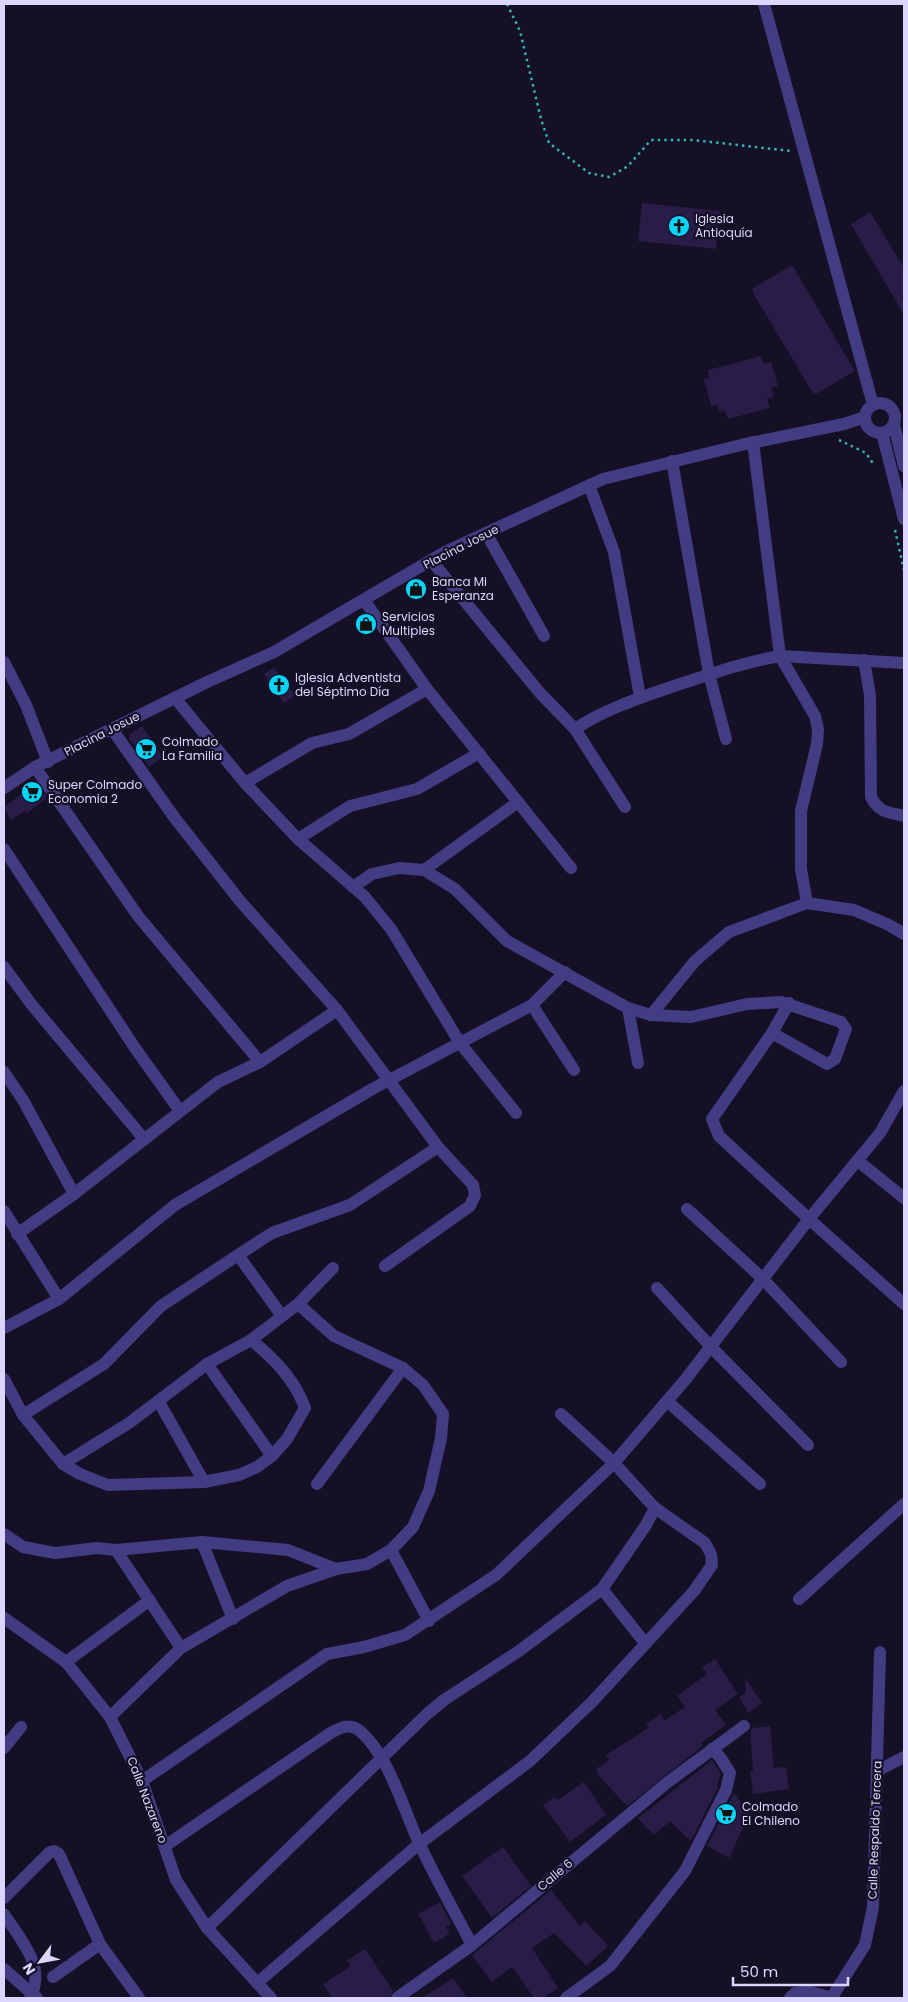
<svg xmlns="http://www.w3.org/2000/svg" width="908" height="2002" font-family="Poppins,sans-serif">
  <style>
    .building { fill: #271d46 }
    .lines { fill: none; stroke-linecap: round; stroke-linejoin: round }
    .path { stroke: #33b4b2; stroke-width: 2.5; stroke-dasharray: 2.5 4; stroke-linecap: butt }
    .minor { stroke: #423c83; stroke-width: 12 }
    .labels { text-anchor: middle; stroke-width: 4.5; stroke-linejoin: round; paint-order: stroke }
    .poi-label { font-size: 12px; fill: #dcd6fe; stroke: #151026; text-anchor: start }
    .street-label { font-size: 12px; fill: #dcd6fe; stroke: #151026 }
  </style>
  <rect width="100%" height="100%" fill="#151026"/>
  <g class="building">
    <path d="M642 203 720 211 716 249 638 241Z"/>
    <path d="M870 212 904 268V315L851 224Z"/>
    <path d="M792 265 855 371 814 395 753 293V288Z"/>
    <path d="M761 356 764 364 771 362 778 386 771 388 774 397 767 399 770 408 728 419 725 411 719 412 717 404 711 406 704 379 709 378 708 370Z"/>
    <path d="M274 667 295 695 284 703 264 674Z"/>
    <path d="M142 726 163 757 149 767 129 739 130 734Z"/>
    <path d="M36 783 47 798 27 813 25 811 11 820 4 807Z"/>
    <path d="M715 1659 738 1694 715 1710 726 1725 701 1743 703 1746 627 1806 597 1774 599 1773 596 1769 609 1760 606 1755 648 1728 646 1724 660 1714 664 1721 685 1707 677 1696 707 1674 702 1667Z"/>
    <path d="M745 1678 762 1703 748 1713 739 1697 746 1692Z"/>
    <path d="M770 1726 774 1768 786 1767 789 1789 753 1794 750 1771H753L750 1732 752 1728Z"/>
    <path d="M712 1760 721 1774 717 1785 718 1787 691 1841 670 1821 654 1835 638 1818Z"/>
    <path d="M584 1782 606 1815 570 1842 543 1805 555 1797 558 1800Z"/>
    <path d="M734 1793 750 1813 729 1858 707 1846Z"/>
    <path d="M503 1847 531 1886 492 1918 462 1876Z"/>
    <path d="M551 1890 580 1926 585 1921 608 1946 586 1966 554 1933 532 1948 558 1988 543 1998H534L512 1967 492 1982 472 1955Z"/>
    <path d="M440 1902 451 1924 446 1927 450 1934 434 1943 418 1914Z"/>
    <path d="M365 1949 393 1991 389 1998H332L323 1984 351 1966 347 1960Z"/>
    <path d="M453 1978 467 1998H422Z"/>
  </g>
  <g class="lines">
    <g class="path">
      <path d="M507 4 520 31 541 119 549 143 589 173 609 177 628 166 651 140H693L791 151"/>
      <path d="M839 440 866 453 874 465"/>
      <path d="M895 530 904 570"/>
    </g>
    <g class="minor">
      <path d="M764 4 873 405"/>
      <circle cx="880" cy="418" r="15"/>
      <path d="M894 425 904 466"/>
      <path d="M882 433 904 519"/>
      <path d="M753 442 780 656 815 716 818 729 817 744 801 811V869L807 903"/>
      <path d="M672 461 709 674 726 739"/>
      <path d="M589 485 614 552 640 697"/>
      <path d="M486 533 544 636"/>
      <path d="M431 560 540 693 575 729C605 709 642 697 677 685 711 674 744 662 780 656L904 663"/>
      <path d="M364 600 427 689 571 868"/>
      <path d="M864 660 870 695 871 797C879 813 889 812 904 816"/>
      <path d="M4 662 26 705 48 762"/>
      <path d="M175 698 245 783 298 839 365 897 391 929 460 1043 516 1113"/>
      <path d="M112 729 174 817 240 901 337 1010 438 1147 473 1185 475 1195 470 1206 385 1266"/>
      <path d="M575 729 625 807"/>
      <path d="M35 767 138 916 260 1062"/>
      <path d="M245 783 312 743 349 734 427 689"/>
      <path d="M4 788 35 767 207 682 274 652 445 552 603 479 741 445 844 424 865 417"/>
      <path d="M298 839 350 806 417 789 479 753"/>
      <path d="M4 849 135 1048 180 1111"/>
      <path d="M424 870 518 802"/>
      <path d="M353 887 372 874 399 868 424 870 455 889 507 941 628 1008 651 1015 691 1017 747 1004 781 1002 841 1022 846 1029 835 1059 827 1064 772 1033"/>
      <path d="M4 967 32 1005 144 1139"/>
      <path d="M532 1005 574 1070"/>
      <path d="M628 1008 638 1063"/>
      <path d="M651 1015 695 961 729 932 807 903 854 910 889 925 904 934"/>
      <path d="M4 1072 23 1100 74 1194"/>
      <path d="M904 1091 880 1133 809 1219 904 1304"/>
      <path d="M858 1161 904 1198"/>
      <path d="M687 1209 763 1279 841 1362"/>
      <path d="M4 1211 59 1299"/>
      <path d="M17 1234 74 1194 218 1082 260 1062 337 1010"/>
      <path d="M238 1255 282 1316"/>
      <path d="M657 1288 711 1347 808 1445"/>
      <path d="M4 1328 59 1299 175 1205 374 1088 532 1005 565 972"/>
      <path d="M207 1364 272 1456"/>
      <path d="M4 1379 23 1415 63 1464 80 1474 108 1485 204 1482 239 1475 257 1467 272 1456 287 1439 305 1408C295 1380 274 1358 251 1340"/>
      <path d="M667 1401 760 1484"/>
      <path d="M159 1402 204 1482"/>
      <path d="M561 1414 614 1463 655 1508 646 1525 602 1589 645 1643"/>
      <path d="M23 1415 104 1364 161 1306 238 1255 272 1233 350 1205 438 1147"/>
      <path d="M63 1464 129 1423 207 1364 251 1340 298 1304 333 1268"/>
      <path d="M317 1484 403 1368"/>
      <path d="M4 1534 23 1547 55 1553 97 1548 116 1550 181 1648"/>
      <path d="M202 1542 233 1619"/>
      <path d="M116 1550 202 1542 288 1550 336 1569"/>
      <path d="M391 1550 429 1621"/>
      <path d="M799 1599 904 1504"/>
      <path d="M4 1618 66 1662 110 1717 142 1781 176 1880 207 1928 271 1998"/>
      <path d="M66 1662 150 1600"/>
      <path d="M110 1717 181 1648 287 1586 336 1569 367 1564 391 1550 413 1527 429 1491 441 1438 443 1414 423 1385 403 1368 334 1336 298 1304"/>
      <path d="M4 1748 21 1727"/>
      <path d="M877 1771 904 1757"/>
      <path d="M142 1781 327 1654 364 1647 405 1635 496 1575 614 1463 685 1380 809 1219 719 1136 712 1119 772 1033 789 1003"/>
      <path d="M165 1846 329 1734C339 1728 350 1722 360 1731 389 1756 403 1808 419 1843 435 1877 454 1911 472 1945"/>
      <path d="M4 1898 50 1852 54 1851 59 1854 100 1944 139 1998"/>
      <path d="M4 1914C20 1939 47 1967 30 1998"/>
      <path d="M207 1928 427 1714 444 1700 519 1651 602 1589"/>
      <path d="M4 1969 37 1998"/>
      <path d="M53 1977 100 1944"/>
      <path d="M257 1983 419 1844 530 1761 592 1702 694 1591 712 1565 711 1554 705 1543 655 1508"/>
      <path d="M832 1997 865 1945 873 1907 880 1652"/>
      <path d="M397 1998 472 1945 668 1782 744 1726"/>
      <path d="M566 1998 610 1966 685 1871 726 1790 730 1773 720 1757 712 1749"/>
      <path d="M790 1998 795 1993 810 1992 834 1998"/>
    </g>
  </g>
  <defs>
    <g id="church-disc" transform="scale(1.125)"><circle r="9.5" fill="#08d4f7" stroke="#151026"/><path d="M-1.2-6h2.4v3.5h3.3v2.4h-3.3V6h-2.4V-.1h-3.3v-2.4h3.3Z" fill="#111"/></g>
    <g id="shop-disc" transform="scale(1.125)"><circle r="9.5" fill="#08d4f7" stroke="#151026"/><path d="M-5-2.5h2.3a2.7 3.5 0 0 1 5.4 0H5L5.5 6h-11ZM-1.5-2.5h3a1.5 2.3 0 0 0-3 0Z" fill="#111"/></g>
    <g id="supermarket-disc" transform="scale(1.125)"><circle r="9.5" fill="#08d4f7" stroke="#151026"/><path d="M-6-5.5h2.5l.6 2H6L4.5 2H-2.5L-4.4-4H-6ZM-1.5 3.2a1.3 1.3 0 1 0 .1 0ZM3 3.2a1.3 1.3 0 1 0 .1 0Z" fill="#111"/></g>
  </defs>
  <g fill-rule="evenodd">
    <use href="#church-disc" x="679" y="226"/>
    <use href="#shop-disc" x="416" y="589"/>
    <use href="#shop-disc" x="366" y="624"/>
    <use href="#church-disc" x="279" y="685"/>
    <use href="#supermarket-disc" x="146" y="749"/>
    <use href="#supermarket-disc" x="32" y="792"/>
    <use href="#supermarket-disc" x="726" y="1814"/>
  </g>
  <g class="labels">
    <g class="poi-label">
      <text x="695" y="223">Iglesia<tspan x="695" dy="14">Antioquía</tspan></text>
      <text x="432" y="586">Banca Mi<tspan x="432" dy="14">Esperanza</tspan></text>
      <text x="382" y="621">Servicios<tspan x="382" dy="14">Multiples</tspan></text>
      <text x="295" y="682">Iglesia Adventista<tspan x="295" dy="14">del Séptimo Día</tspan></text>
      <text x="162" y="746">Colmado<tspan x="162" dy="14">La Familia</tspan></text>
      <text x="48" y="789">Super Colmado<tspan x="48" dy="14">Economia 2</tspan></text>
      <text x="742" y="1811">Colmado<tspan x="742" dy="14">El Chileno</tspan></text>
    </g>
    <g class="street-label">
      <text transform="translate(461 547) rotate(-27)" y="4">Placina Josue</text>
      <text transform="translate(102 734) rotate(-27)" y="4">Placina Josue</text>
      <text transform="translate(147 1800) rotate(69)" y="4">Calle Nazareno</text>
      <text transform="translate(875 1830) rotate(-88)" y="4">Calle Respaldo Tercera</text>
      <text transform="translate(555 1875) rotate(-40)" y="4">Calle 6</text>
    </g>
  </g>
  <rect width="908" height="2002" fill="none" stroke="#dcd6fe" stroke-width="10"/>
  <g transform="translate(40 1962) rotate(238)" stroke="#151026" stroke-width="4" paint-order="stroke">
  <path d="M0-4L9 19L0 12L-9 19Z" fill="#dcd6fe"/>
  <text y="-8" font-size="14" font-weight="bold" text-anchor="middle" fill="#dcd6fe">N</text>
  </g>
  <path d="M733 1977v8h115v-8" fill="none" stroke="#dcd6fe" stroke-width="2.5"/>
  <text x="740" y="1977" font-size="15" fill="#dcd6fe" stroke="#151026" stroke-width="4" paint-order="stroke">50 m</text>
</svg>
